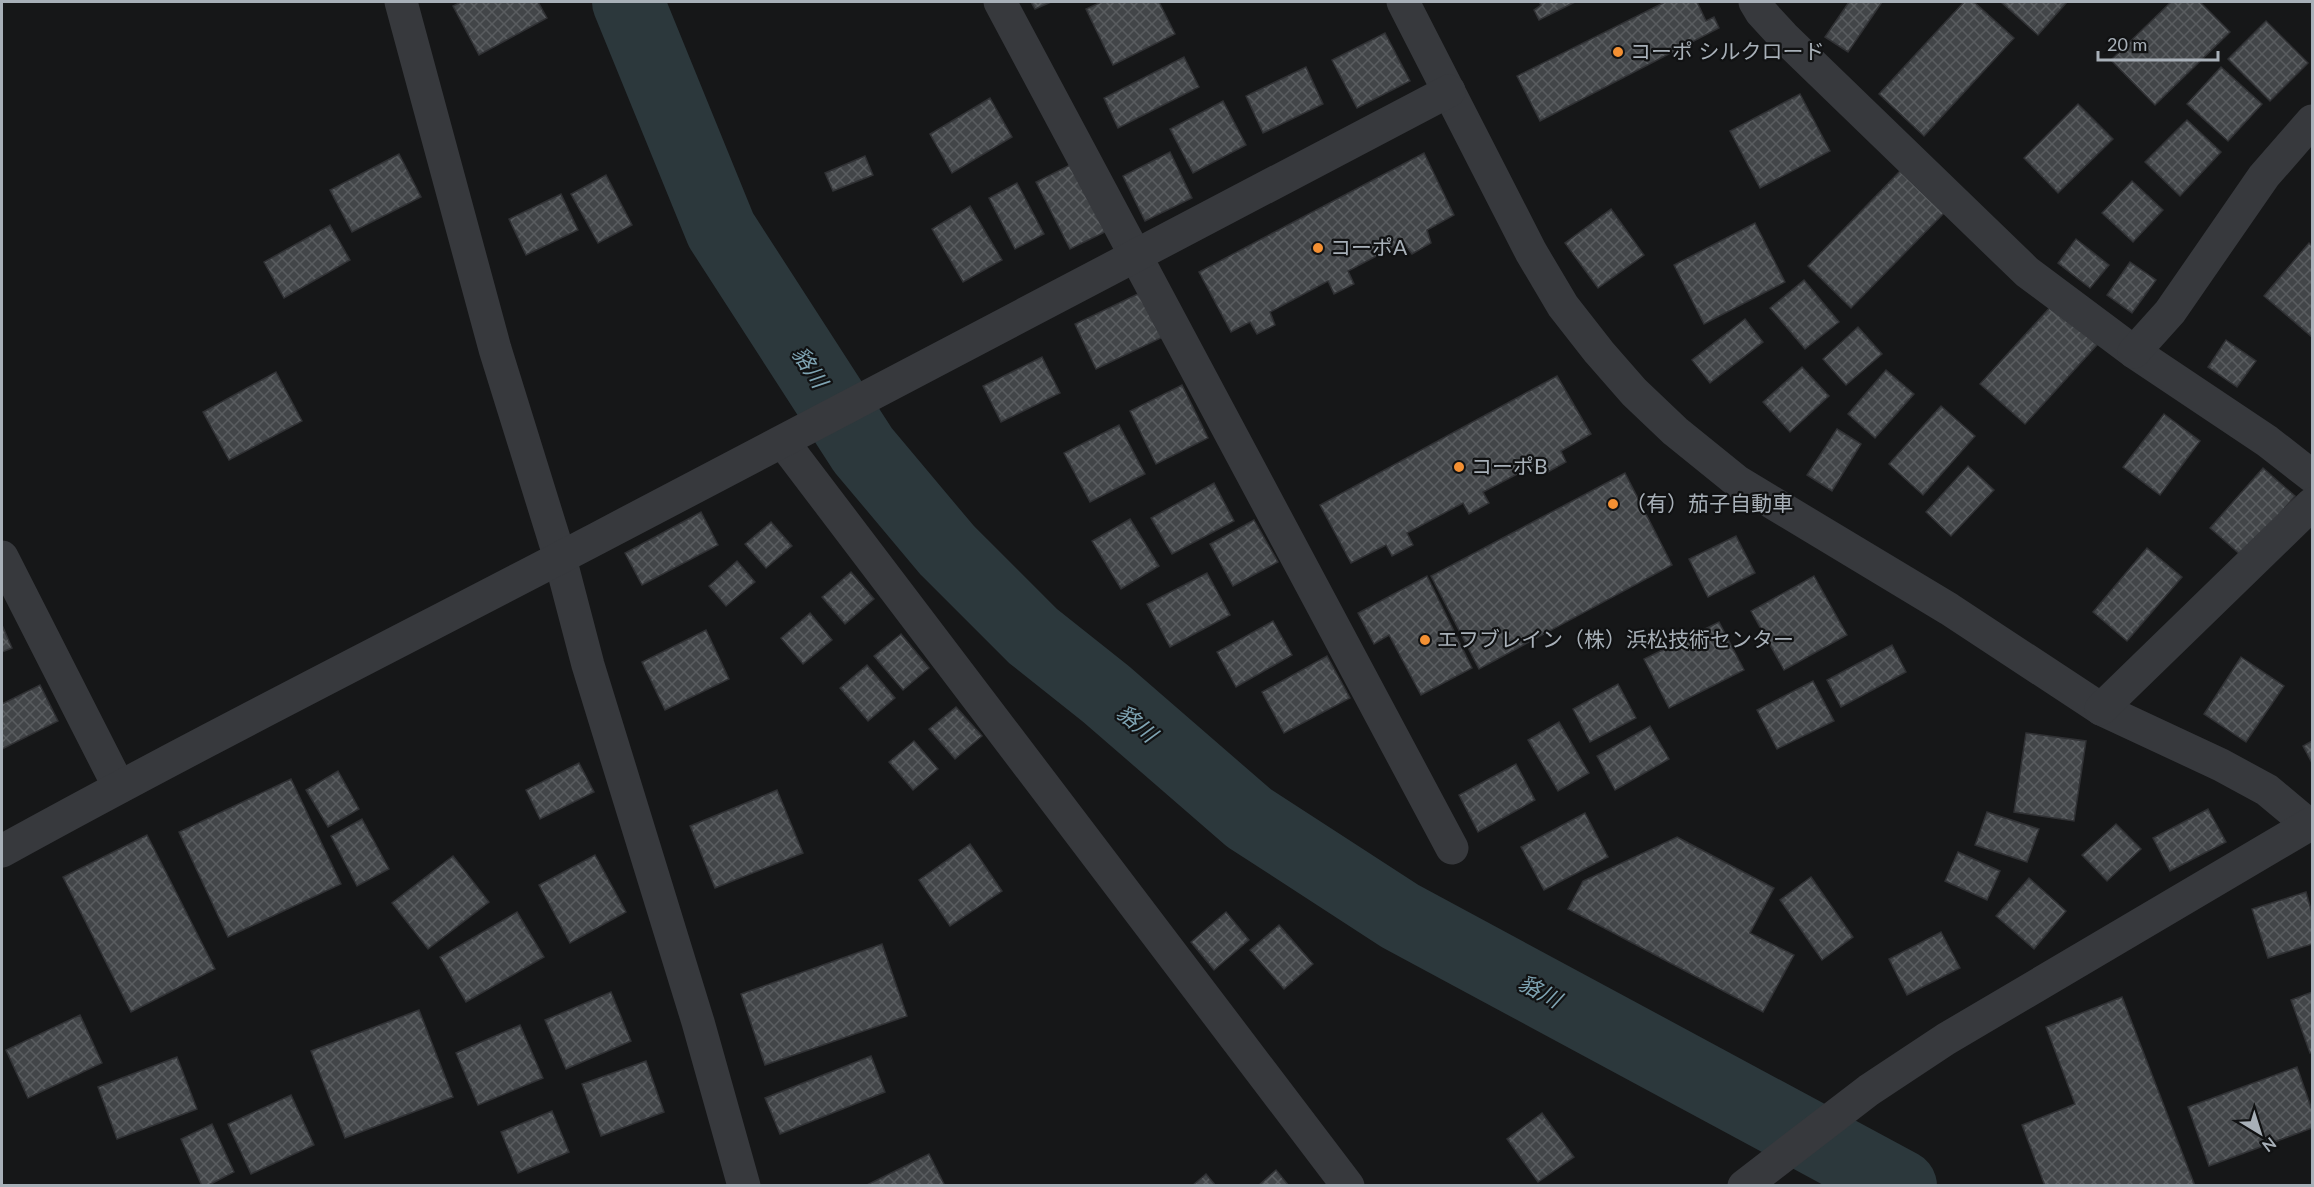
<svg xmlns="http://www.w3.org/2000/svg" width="2314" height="1187" font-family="Lato,'Noto Sans JP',sans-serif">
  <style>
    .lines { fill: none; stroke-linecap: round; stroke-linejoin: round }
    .river { stroke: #2c383c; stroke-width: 72 }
    .building { fill: url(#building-cross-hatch); stroke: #303134; stroke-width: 1.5 }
    .minor { stroke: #37393d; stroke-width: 33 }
    .poi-dot { fill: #f39033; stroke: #111213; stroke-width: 2 }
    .labels { text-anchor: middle; stroke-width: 4.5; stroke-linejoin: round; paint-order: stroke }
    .poi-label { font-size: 21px; fill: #a8b0b8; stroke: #111213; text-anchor: start }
    .water-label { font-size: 22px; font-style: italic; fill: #7fa4b3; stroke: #111213 }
  </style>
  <defs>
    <pattern id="building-cross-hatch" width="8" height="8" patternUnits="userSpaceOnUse" patternTransform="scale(1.5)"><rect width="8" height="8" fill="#424548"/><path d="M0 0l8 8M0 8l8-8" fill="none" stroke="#5a5d60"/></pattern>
  </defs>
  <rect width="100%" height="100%" fill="#161718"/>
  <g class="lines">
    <path class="river" d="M628 2 721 230 863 450 947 550 1033 636 1106 694 1249 818 1400 916 1901 1186"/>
  </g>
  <g class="building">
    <path d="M461 2H538L547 18 479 55 453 6Z"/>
    <path d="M1031 2H1051L1035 9Z"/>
    <path d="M1101 2H1159L1175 34 1113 65 1086 9Z"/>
    <path d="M1539 2H1575L1539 20 1534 10 1541 5Z"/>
    <path d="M1665 2H1697L1706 21 1714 17 1719 28 1540 121 1517 76Z"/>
    <path d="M1849 2H1882L1848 52 1825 37Z"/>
    <path d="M1964 2H1974L2014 38 1924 136 1879 94Z"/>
    <path d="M2001 2H2067L2038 35Z"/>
    <path d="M2171 2H2200L2230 32 2155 105 2111 60Z"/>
    <path d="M2266 21 2308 63 2270 101 2228 59Z"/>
    <path d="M1385 33 1410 81 1357 108 1332 60Z"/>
    <path d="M1184 57 1199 87 1118 128 1104 98Z"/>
    <path d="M1306 67 1323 104 1263 133 1246 96Z"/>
    <path d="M2221 67 2262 104 2228 141 2187 104Z"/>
    <path d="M1800 94 1830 151 1760 188 1730 131Z"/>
    <path d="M990 98 1012 137 952 173 930 134Z"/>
    <path d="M1223 101 1246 145 1193 173 1170 129Z"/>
    <path d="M2078 104 2113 139 2058 193 2024 158Z"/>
    <path d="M2187 120 2221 152 2180 196 2145 162Z"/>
    <path d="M1170 152 1192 198 1145 221 1123 176Z"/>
    <path d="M1424 153 1454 215 1427 230 1431 243 1412 254 1403 242 1348 271 1354 284 1334 294 1328 281 1270 312 1275 325 1257 334 1250 322 1231 332 1199 272Z"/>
    <path d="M399 154 421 197 352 232 330 190Z"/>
    <path d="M865 156 873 175 833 191 825 173Z"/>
    <path d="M1072 164 1107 231 1070 249 1036 182Z"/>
    <path d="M1900 171 1944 213 1851 308 1808 266Z"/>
    <path d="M606 175 632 225 598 243 571 194Z"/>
    <path d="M2132 181 2163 210 2133 242 2102 213Z"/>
    <path d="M1017 183 1044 234 1015 249 989 198Z"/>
    <path d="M561 194 578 230 526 255 509 219Z"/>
    <path d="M970 206 1002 260 963 282 932 229Z"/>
    <path d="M1611 209 1644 255 1598 288 1565 243Z"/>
    <path d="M1755 223 1785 282 1704 324 1674 265Z"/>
    <path d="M330 225 350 260 284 298 264 262Z"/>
    <path d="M2076 239 2109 265 2090 288 2058 263Z"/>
    <path d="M2309 243 2312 246V337L2264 296Z"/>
    <path d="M2130 262 2156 280 2132 313 2107 295Z"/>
    <path d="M1804 280 1839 322 1805 349 1770 308Z"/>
    <path d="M1144 291 1165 336 1096 369 1075 324Z"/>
    <path d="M2053 304 2097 345 2025 424 1980 384Z"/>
    <path d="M1745 319 1763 342 1710 383 1692 360Z"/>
    <path d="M1858 327 1882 354 1846 385 1823 359Z"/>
    <path d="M2226 340 2256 361 2237 387 2208 367Z"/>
    <path d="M1042 357 1060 393 1001 422 983 386Z"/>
    <path d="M1802 367 1829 396 1790 432 1763 402Z"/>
    <path d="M1886 370 1914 394 1875 438 1848 414Z"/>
    <path d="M276 372 302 421 229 460 203 412Z"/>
    <path d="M1557 376 1591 434 1561 451 1566 462 1546 473 1540 462 1483 492 1489 503 1469 514 1463 503 1407 533 1413 545 1392 556 1386 545 1351 563 1320 505Z"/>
    <path d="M1182 385 1208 438 1156 464 1130 411Z"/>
    <path d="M1941 406 1975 436 1923 495 1889 464Z"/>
    <path d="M2164 414 2200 441 2160 495 2123 467Z"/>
    <path d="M1119 425 1145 474 1090 502 1064 453Z"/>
    <path d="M1837 429 1861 444 1832 491 1807 475Z"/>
    <path d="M1968 466 1994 490 1951 536 1926 512Z"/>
    <path d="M2263 468 2295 496 2243 557 2210 528Z"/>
    <path d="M1625 473 1672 565 1479 669 1431 576Z"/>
    <path d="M1214 483 1234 521 1172 554 1151 518Z"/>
    <path d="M701 512 718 545 642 585 625 553Z"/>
    <path d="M1130 519 1159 566 1121 589 1092 541Z"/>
    <path d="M1254 520 1278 562 1233 586 1210 544Z"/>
    <path d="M771 522 792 546 766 568 745 544Z"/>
    <path d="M1736 536 1755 573 1708 597 1689 559Z"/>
    <path d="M2147 548 2182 577 2127 641 2093 612Z"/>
    <path d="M737 561 755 582 726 606 709 586Z"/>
    <path d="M851 572 874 599 845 624 822 597Z"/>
    <path d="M1207 573 1230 615 1170 647 1147 604Z"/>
    <path d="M1427 576 1472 668 1421 695 1389 635 1374 644 1358 613Z"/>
    <path d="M1814 576 1847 635 1784 670 1751 611Z"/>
    <path d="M810 613 832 640 803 664 781 638Z"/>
    <path d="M1273 621 1292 655 1236 687 1217 652Z"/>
    <path d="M1719 622 1744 670 1669 708 1644 659Z"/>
    <path d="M2 625 12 648 2 652Z"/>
    <path d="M706 630 729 679 665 710 642 662Z"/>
    <path d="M901 634 929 668 903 690 874 656Z"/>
    <path d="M1892 645 1906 672 1841 707 1827 680Z"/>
    <path d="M1327 656 1350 698 1284 733 1262 692Z"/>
    <path d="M2241 657 2284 686 2246 742 2204 714Z"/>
    <path d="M867 665 895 698 868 721 840 688Z"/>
    <path d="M1813 681 1834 721 1777 749 1757 710Z"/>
    <path d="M1618 684 1636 718 1590 742 1573 709Z"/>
    <path d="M40 685 58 721 2 749V704Z"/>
    <path d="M956 707 982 736 955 759 929 729Z"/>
    <path d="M1559 722 1589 773 1558 791 1528 740Z"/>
    <path d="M1650 726 1669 759 1615 790 1597 756Z"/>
    <path d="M2026 733 2086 741 2074 821 2014 812Z"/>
    <path d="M914 741 938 769 913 790 889 762Z"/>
    <path d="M2312 741V763L2303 746Z"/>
    <path d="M579 763 594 792 540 819 526 790Z"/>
    <path d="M1516 764 1535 800 1478 832 1459 795Z"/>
    <path d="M338 771 359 809 328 827 306 790Z"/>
    <path d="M291 779 341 884 228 937 179 832Z"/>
    <path d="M777 790 803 853 715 888 690 826Z"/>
    <path d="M2208 809 2226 842 2170 871 2153 838Z"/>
    <path d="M1987 812 2039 829 2027 862 1975 845Z"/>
    <path d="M1585 813 1608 857 1544 890 1521 847Z"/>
    <path d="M362 819 389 869 357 886 331 836Z"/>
    <path d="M2116 824 2141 849 2107 881 2082 855Z"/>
    <path d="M147 835 215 969 131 1012 63 877Z"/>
    <path d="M1677 837 1774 888 1750 933 1794 955 1763 1012 1568 909 1583 881Z"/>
    <path d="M970 844 1002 891 950 926 919 880Z"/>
    <path d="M1958 852 2000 871 1987 900 1945 881Z"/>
    <path d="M595 855 626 912 570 943 539 885Z"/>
    <path d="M453 856 489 902 428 949 392 903Z"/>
    <path d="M1811 877 1853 937 1822 960 1780 900Z"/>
    <path d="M2029 878 2066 911 2034 949 1996 916Z"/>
    <path d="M2306 892 2312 913V944L2268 958 2252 909Z"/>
    <path d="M517 912 544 957 466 1002 440 957Z"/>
    <path d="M1226 912 1249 940 1214 970 1191 942Z"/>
    <path d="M1279 925 1313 964 1284 989 1250 950Z"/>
    <path d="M1941 932 1960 968 1907 995 1889 959Z"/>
    <path d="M882 944 907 1016 765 1065 741 994Z"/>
    <path d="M611 992 631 1041 566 1069 545 1020Z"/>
    <path d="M2312 992V1052L2310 1053 2291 1000Z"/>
    <path d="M2122 997 2195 1186H2045L2022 1125 2075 1104 2046 1027Z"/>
    <path d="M419 1010 453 1097 345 1138 311 1051Z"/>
    <path d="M80 1015 102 1063 28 1098 6 1050Z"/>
    <path d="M520 1025 543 1078 478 1105 456 1053Z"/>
    <path d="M871 1056 885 1092 780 1134 765 1098Z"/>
    <path d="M177 1057 197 1109 117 1139 98 1087Z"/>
    <path d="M646 1061 664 1112 601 1136 582 1084Z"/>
    <path d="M2297 1067 2312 1110V1128L2209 1166 2188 1107Z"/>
    <path d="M291 1095 314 1145 251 1174 228 1124Z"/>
    <path d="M552 1111 569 1152 518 1173 501 1132Z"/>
    <path d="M1542 1113 1574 1157 1538 1182 1507 1139Z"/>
    <path d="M212 1124 234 1172 207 1186H202L181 1139Z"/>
    <path d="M929 1154 945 1186H865Z"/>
    <path d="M1276 1170 1289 1186H1258Z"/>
    <path d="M1206 1174 1216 1186H1192Z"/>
  </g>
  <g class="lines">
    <g class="minor">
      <path d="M401 2 495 349 560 558 588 665 698 1022 744 1186"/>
      <path d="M1000 2 1452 848"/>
      <path d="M1403 2 1531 252 1563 306 1599 352 1634 392 1675 431 1738 482 1949 609 2101 709 2221 765 2267 790 2309 825"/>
      <path d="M1755 2 1761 12 1783 36 2027 272 2134 352 2267 441 2312 476"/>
      <path d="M2134 352 2170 312 2264 176 2312 121"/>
      <path d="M783 442 1348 1186"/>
      <path d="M2 557 119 787"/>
      <path d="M2101 709 2312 504"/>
      <path d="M2 851C198 743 399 642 598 538 882 390 1165 239 1449 91"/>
      <path d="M1744 1186 1869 1090 1946 1039 2312 823"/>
    </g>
  </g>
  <g class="poi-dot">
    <circle cx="1618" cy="52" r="6"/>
    <circle cx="1318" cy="248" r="6"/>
    <circle cx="1459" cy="467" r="6"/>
    <circle cx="1613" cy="504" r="6"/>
    <circle cx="1425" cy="640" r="6"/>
  </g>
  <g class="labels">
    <g class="poi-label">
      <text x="1630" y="59">コーポ シルクロード</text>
      <text x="1330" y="255">コーポA</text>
      <text x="1471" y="474">コーポB</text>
      <text x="1625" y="511">（有）茄子自動車</text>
      <text x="1437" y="647">エフブレイン（株）浜松技術センター</text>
    </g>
    <g class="water-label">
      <text transform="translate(810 367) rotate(57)" y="8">貉川</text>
      <text transform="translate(1137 723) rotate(40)" y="8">貉川</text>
      <text transform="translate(1540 991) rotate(28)" y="8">貉川</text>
    </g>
  </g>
  <rect width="2314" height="1187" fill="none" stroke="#a8b0b8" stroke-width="6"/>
  <g transform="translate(2260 1133) rotate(142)" stroke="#111213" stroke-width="4.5" paint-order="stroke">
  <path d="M0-4.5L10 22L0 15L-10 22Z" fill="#a8b0b8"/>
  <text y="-9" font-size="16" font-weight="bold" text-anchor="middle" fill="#a8b0b8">N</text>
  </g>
  <path d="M2098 51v9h120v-9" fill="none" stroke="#a8b0b8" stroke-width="3"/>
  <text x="2107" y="51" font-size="18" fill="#a8b0b8" stroke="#111213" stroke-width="4.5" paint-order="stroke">20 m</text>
</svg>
